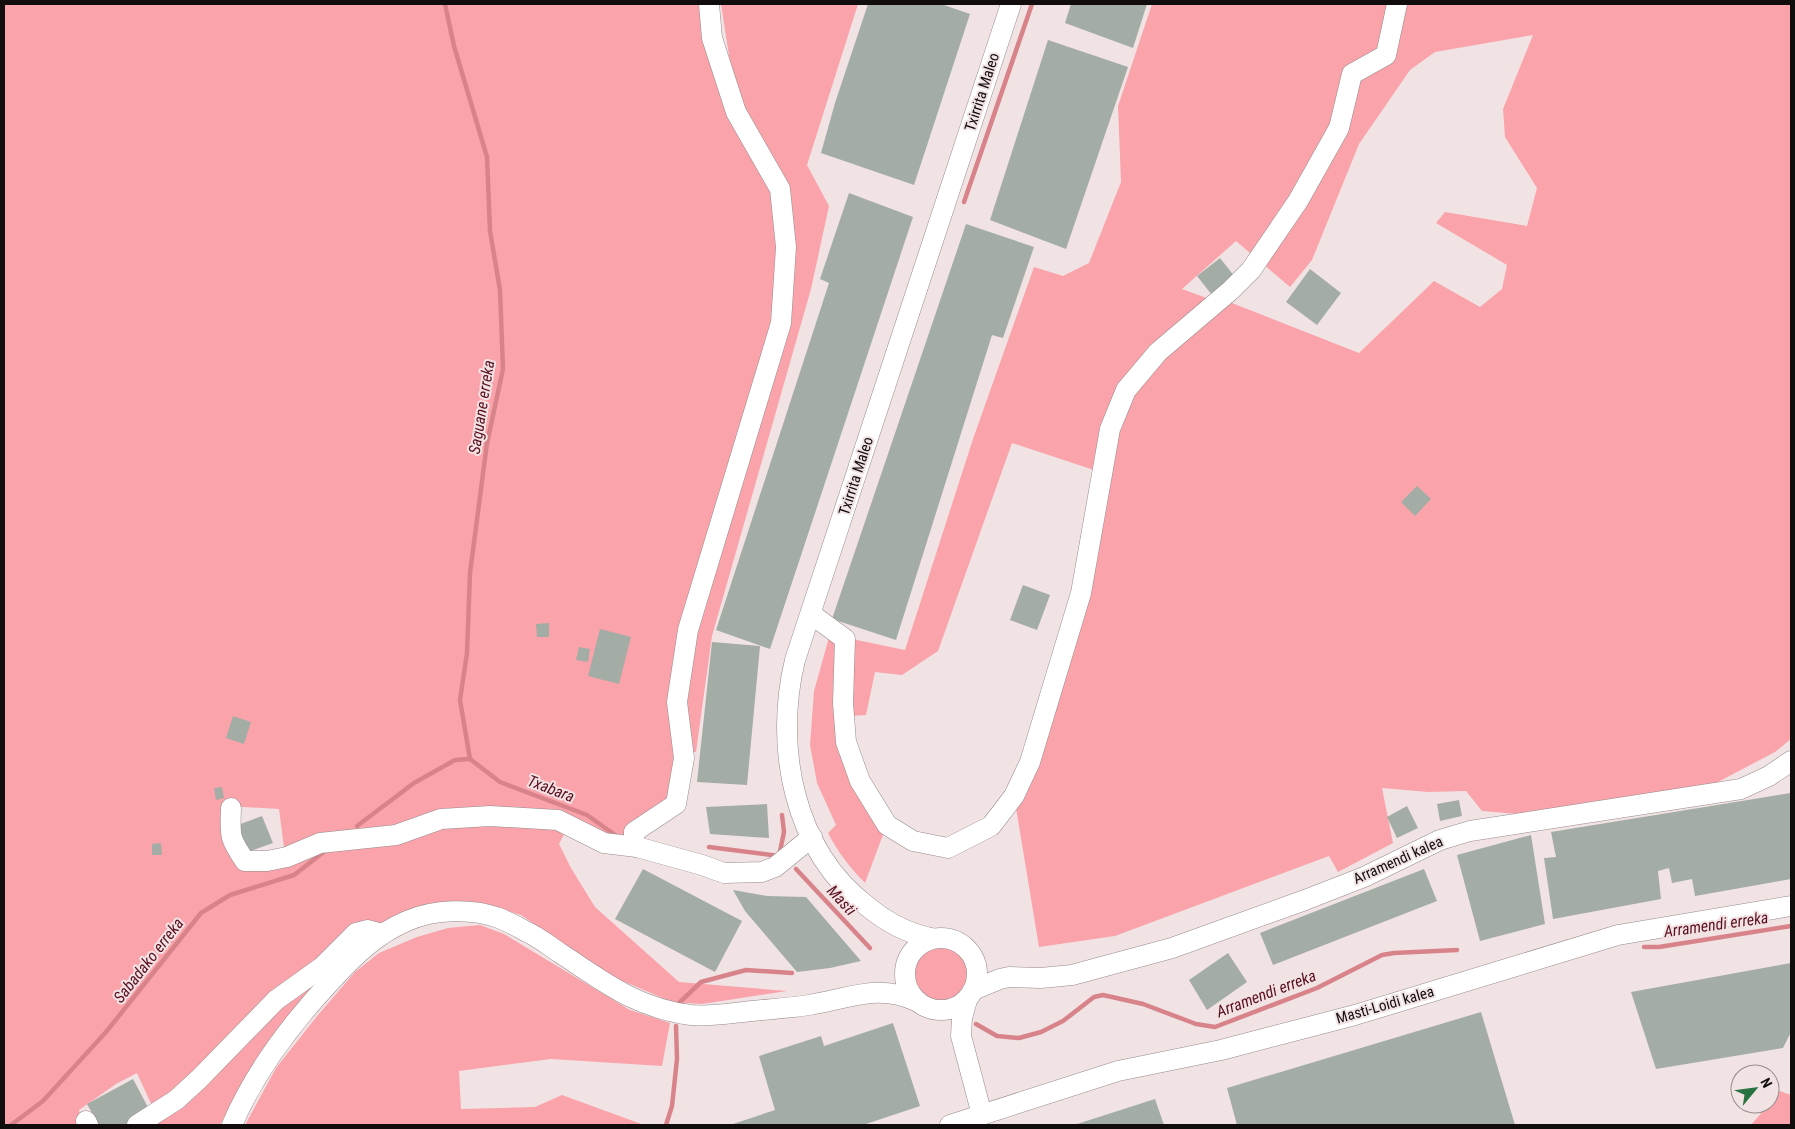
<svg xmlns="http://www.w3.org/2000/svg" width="1795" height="1129" font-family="'Roboto Condensed',sans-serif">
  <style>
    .green { fill: #faa3ab; fill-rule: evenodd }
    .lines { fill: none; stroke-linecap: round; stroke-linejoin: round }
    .stream { stroke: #d8838a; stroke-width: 4.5 }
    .building { fill: #a3aca5 }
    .minor-casing { stroke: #978a8b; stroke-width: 21 }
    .minor { stroke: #fff; stroke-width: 20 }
    .labels { text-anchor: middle; stroke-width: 4; stroke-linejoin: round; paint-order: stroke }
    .street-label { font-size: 15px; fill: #110d0d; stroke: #f1e3e4 }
    .water-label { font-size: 16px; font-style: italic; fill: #5b0e1f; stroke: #f1e3e4 }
  </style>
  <rect width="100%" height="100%" fill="#f1e3e4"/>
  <g class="green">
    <path d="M4 4H702L730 62 721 4H858L807 165 829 206 811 289 712 636 696 752 678 755 670 800 627 840 570 823 559 844 571 868 595 907 679 982 787 991 702 1004 672 1002 611 976 521 915 483 903H437L380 923 353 928 153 1108 137 1073 116 1084 79 1110 83 1125H4ZM226 806 279 809 286 863 230 853Z"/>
    <path d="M1152 4H1791V739L1775 752 1716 783 1518 814 1482 811 1466 791 1428 792 1382 788 1393 843 1338 872 1329 856 1115 936 1039 947 1015 802 1035 769 1085 594 1117 431 1130 393 1162 355 1227 301 1359 353 1434 281 1480 307 1502 289 1507 265 1436 223 1445 212 1527 226 1537 188 1505 137 1503 109 1533 35 1435 52 1410 70 1359 144 1312 260 1290 287 1236 241 1182 289 1212 300 1155 350 1122 387 1106 427 1097 471 1012 443 938 651 902 675 875 672 866 715 851 716 852 639 905 650 973 439 1034 267 1063 276 1089 263 1121 182 1118 106Z"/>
    <path d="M830 634 840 646 837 709 884 832 865 883C850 868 838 852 828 833L836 825 817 783 810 745 814 691Z"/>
    <path d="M480 925 504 934 630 1010 670 1023 662 1066 551 1059 459 1071 461 1109 535 1107 562 1095 644 1125H245L276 1068 318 1015 355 972 379 953 417 937 448 928Z"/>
    <circle cx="940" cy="974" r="28"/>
    <path d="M320 980 241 1088 220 1125H151L281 1007Z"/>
    <path d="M1780 1091 1791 1095V1125H1751Z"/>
  </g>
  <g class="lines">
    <g class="stream">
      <path d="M445 4 454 46 487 157 490 231 500 290 503 369 487 443 470 573 467 653 460 700 470 759"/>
      <path d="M964 202 1032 4"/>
      <path d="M470 759 500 782 587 815 618 837"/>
      <path d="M357 826 414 783 455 760 470 759"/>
      <path d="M709 847 779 856 784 832 782 815"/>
      <path d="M796 869 870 948"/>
      <path d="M1644 947H1659L1791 926"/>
      <path d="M679 1003 701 982 746 970 792 973"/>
      <path d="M976 1024 997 1036 1019 1038 1041 1032 1063 1021 1094 997 1103 995 1143 1004 1196 1024 1215 1027 1317 988 1382 955 1394 953 1457 950"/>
      <path d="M11 1125 43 1101 106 1032 201 913 230 895 294 875 325 851"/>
      <path d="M666 1125 672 1106 677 1059 676 1026"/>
    </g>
  </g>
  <g class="building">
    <path d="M868 4H941L970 14 914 185 821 153 835 103Z"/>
    <path d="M1071 4H1147L1133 48 1065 23Z"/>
    <path d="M1048 40 1128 67 1066 249 990 220Z"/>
    <path d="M849 193 913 217 770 649 716 630 829 283 820 279Z"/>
    <path d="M966 224 1034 247 1003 338 992 335 896 640 832 619Z"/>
    <path d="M1220 258 1235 277 1212 295 1197 276Z"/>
    <path d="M1310 269 1341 293 1317 325 1286 302Z"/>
    <path d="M1417 486 1431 499 1415 516 1401 502Z"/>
    <path d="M1023 585 1050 595 1037 630 1010 620Z"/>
    <path d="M549 623V637H537L536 624Z"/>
    <path d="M600 629 631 637 619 684 588 676Z"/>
    <path d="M712 642 760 646 747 785 697 782Z"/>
    <path d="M579 647 590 649 588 662 576 660Z"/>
    <path d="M233 716 251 722 244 744 226 738Z"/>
    <path d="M222 787 224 798 216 800 214 788Z"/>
    <path d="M1791 793V879L1695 896 1692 879 1672 883 1669 868 1658 871 1661 899 1553 919 1544 858 1556 857 1551 832Z"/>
    <path d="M1459 800 1462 816 1440 821 1437 804Z"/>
    <path d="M767 804 769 838 710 834 706 807Z"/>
    <path d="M1407 806 1418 828 1397 838 1387 817Z"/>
    <path d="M262 816 273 843 248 852 238 825Z"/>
    <path d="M1531 835 1545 924 1480 941 1457 855Z"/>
    <path d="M161 843 162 855H152V844Z"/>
    <path d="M643 869 742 921 715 972 615 919Z"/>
    <path d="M1424 869 1437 901 1273 965 1260 933Z"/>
    <path d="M733 890 767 896 806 897 861 961 830 968 797 972 745 911Z"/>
    <path d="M1228 953 1247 982 1207 1010 1189 980Z"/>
    <path d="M1791 963V1032L1783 1048 1656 1069 1631 992Z"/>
    <path d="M1481 1012 1515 1125H1237L1227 1088Z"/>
    <path d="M893 1023 920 1106 863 1125H730L775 1110 759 1056 821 1036 824 1046Z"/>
    <path d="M133 1079 151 1113 128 1125H99L87 1104Z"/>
    <path d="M1155 1099 1164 1125H1074Z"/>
  </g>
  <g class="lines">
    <g class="minor-casing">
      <g id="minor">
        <path d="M811 614 845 639 843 703 846 742 860 781 887 825 913 841 948 848 991 826 1014 796 1030 762 1081 593 1110 429 1126 390 1158 352 1231 290 1251 270 1298 201 1339 128 1352 74 1386 55 1397 4"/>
        <path d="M231 808C230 836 229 838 245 861H267L287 857 320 843 396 835 441 819 490 816 558 820 604 843 637 847 702 865 724 873 762 872 775 867 812 837"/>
        <path d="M637 847 634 842V832L676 804 684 758 677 702 688 630 781 323 786 247 780 189 736 112 712 38 709 4"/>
        <circle cx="941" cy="974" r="36"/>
        <path d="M931 938C906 933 886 922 867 906 793 850 774 746 795 660L1011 4"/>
        <path d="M973 990 1000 979 1009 977 1041 978 1072 975 1172 948 1305 900 1364 877 1440 840 1470 831 1741 789 1769 776 1791 761"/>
        <path d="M967 1000 962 1018 961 1036 982 1115"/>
        <path d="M86 1121 88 1125"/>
        <path d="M137 1125 176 1100 199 1079 276 1000 322 967 356 933 368 930 382 934"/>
        <path d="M232 1125C255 1071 290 1025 331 981 353 957 376 934 407 921 434 909 472 908 499 918 508 922 517 926 525 931 537 936 548 945 560 953 604 982 636 1008 691 1015 711 1017 732 1013 752 1011 771 1009 790 1008 809 1005 849 999 877 983 916 1001"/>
        <path d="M950 1125 1118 1071 1221 1050 1355 1015 1618 935 1791 906"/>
      </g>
    </g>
    <use href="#minor" class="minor"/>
  </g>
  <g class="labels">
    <g class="street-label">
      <text transform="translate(982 92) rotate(-72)" y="5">Txirrita Maleo</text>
      <text transform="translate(856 476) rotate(-72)" y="5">Txirrita Maleo</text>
      <text transform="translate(1398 860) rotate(-24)" y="5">Arramendi kalea</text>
      <text transform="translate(1385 1005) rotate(-16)" y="5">Masti-Loidi kalea</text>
    </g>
    <g class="water-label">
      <text transform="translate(481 407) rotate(-81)" y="6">Saguane erreka</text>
      <text transform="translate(551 788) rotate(21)" y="6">Txabara</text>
      <text transform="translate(842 900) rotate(47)" y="6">Masti</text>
      <text transform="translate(1716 924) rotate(-8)" y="6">Arramendi erreka</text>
      <text transform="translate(148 960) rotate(-52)" y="6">Sabadako erreka</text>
      <text transform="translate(1266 993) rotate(-21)" y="6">Arramendi erreka</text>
    </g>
  </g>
  <rect width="1795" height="1129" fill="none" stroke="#110d0d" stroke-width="10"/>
  <g transform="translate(1755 1089) rotate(61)"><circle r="24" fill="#f1e3e4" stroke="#978d8e"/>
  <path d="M0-4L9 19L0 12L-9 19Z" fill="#267240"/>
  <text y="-8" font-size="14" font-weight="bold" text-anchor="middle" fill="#110d0d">N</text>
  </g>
</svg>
